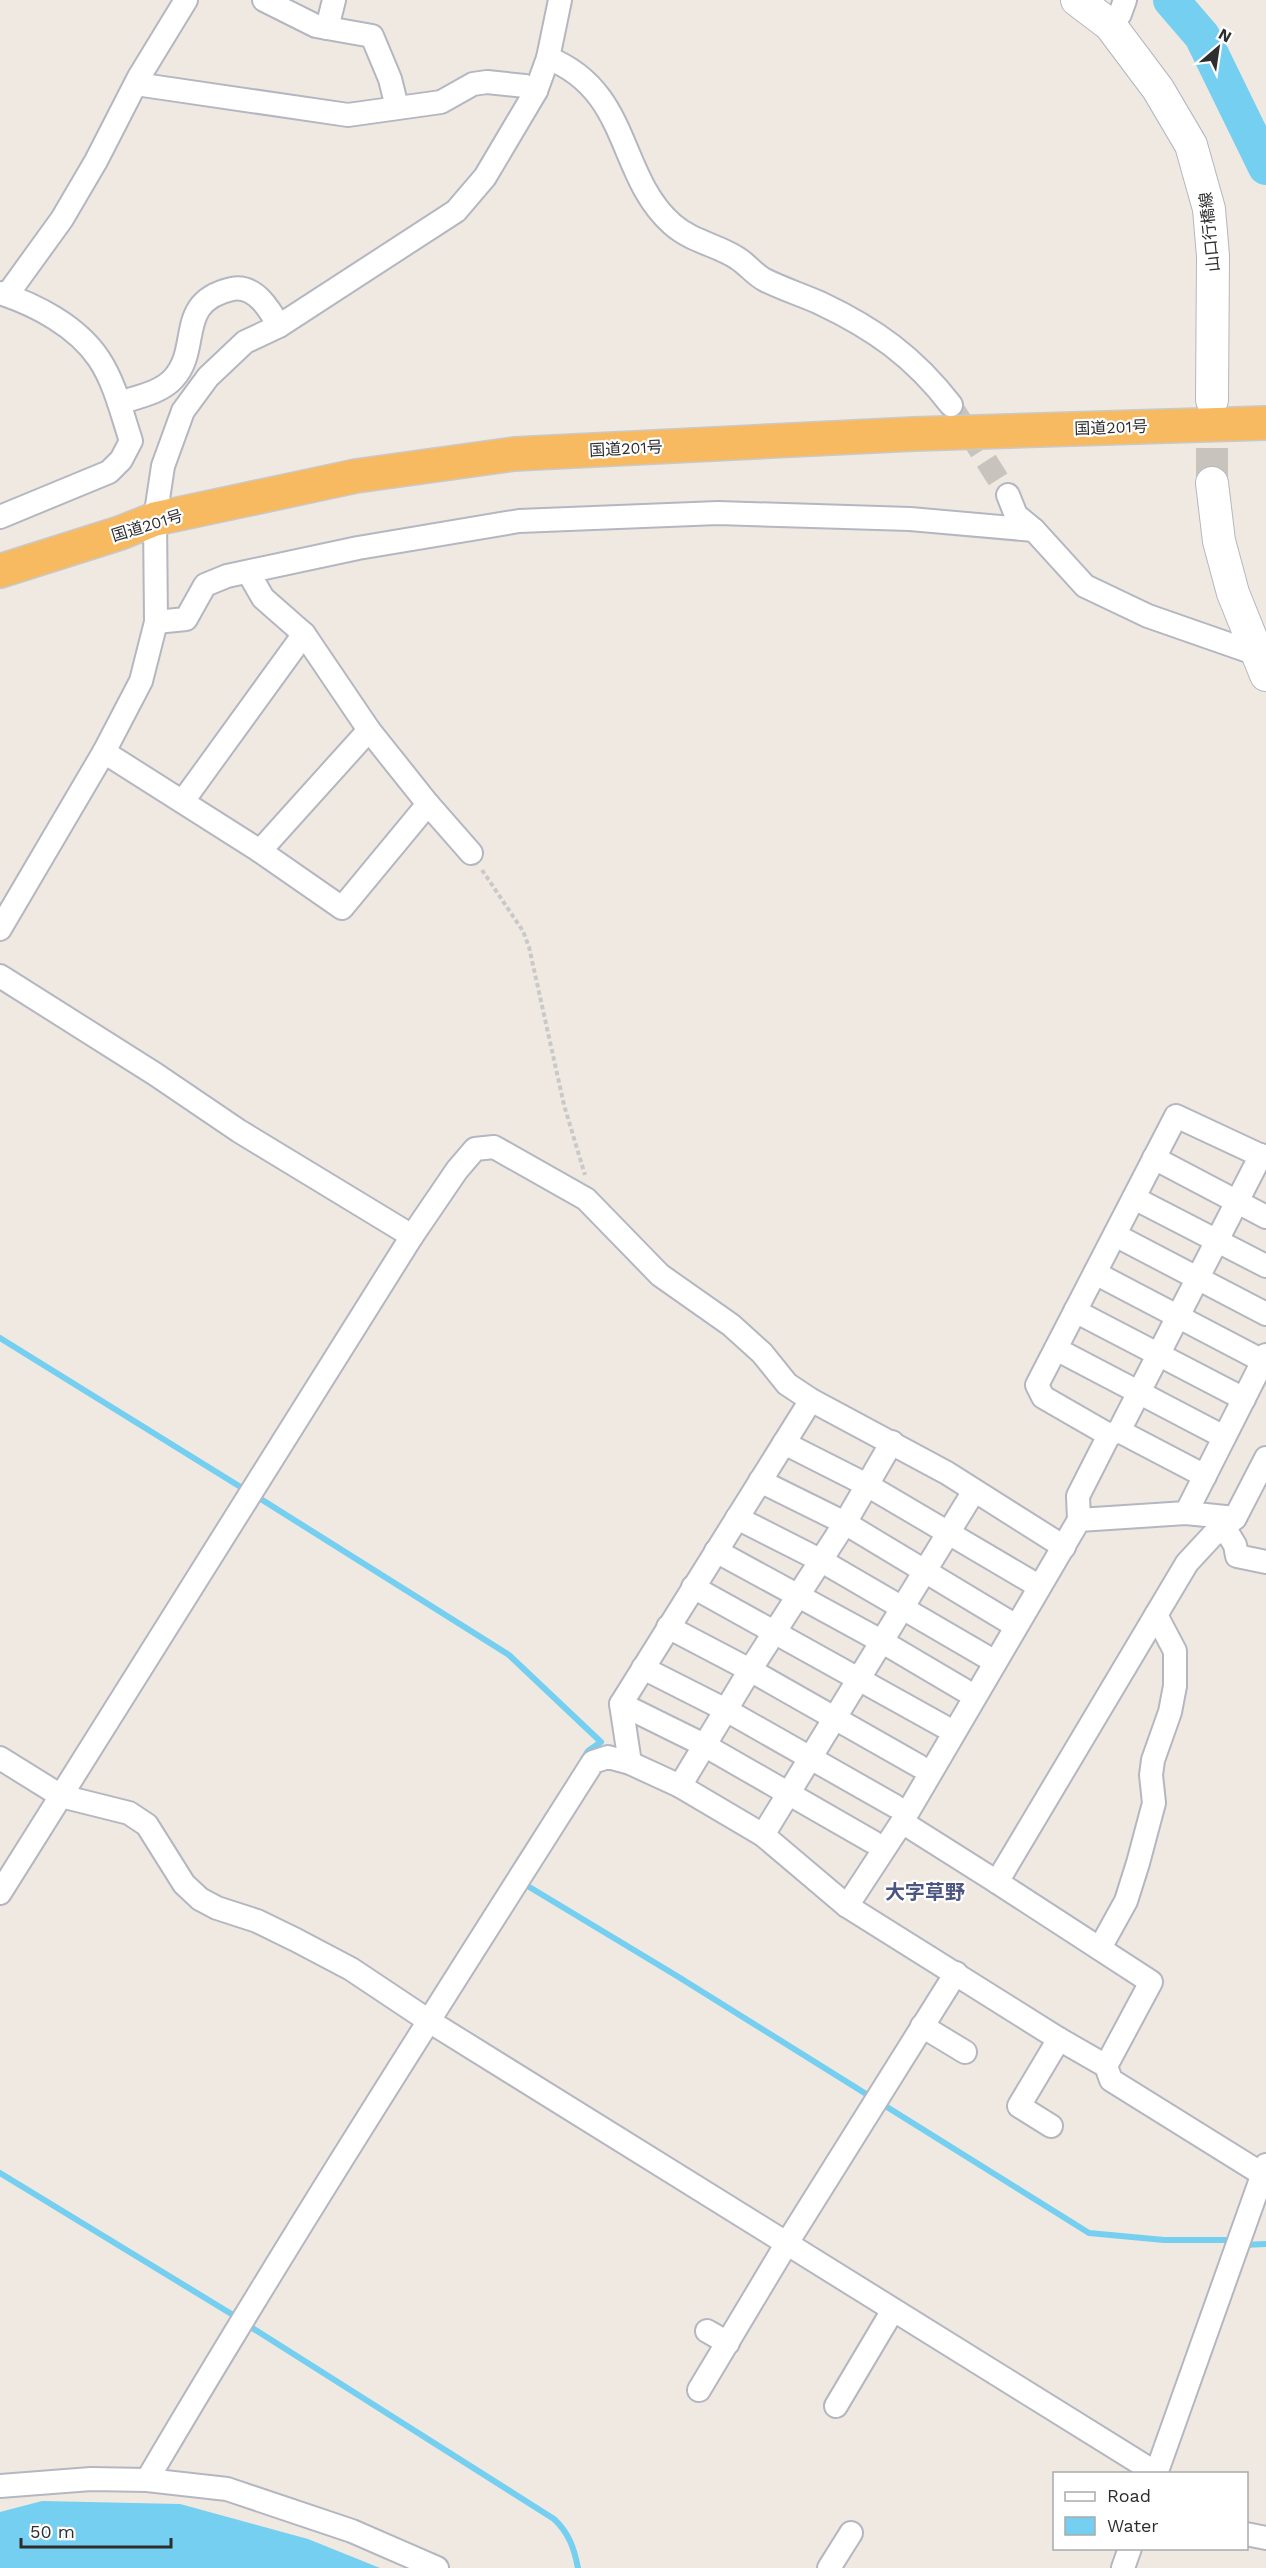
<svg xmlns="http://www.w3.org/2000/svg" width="1266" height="2568" font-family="'Work Sans','Noto Sans JP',sans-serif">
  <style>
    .water { fill: #75cff0 }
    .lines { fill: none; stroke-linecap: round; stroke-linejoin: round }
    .stream { stroke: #75cff0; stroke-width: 6 }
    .river { stroke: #75cff0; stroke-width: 36 }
    .minor-tunnel { stroke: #c8c4bd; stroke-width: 22; stroke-dasharray: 22 11; stroke-linecap: butt }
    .secondary-tunnel { stroke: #c8c4bd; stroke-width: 32; stroke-dasharray: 32 16; stroke-linecap: butt }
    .minor-casing { stroke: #b4b7c1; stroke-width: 26 }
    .secondary-casing { stroke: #b4b7c1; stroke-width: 34 }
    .trunk-casing { stroke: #c9c9c9; stroke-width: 36 }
    .path { stroke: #c9c9c9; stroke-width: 4; stroke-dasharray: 4.5 3; stroke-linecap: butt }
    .minor { stroke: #fff; stroke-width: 22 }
    .secondary { stroke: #fff; stroke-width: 32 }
    .trunk { stroke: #f8ba60; stroke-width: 33 }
    .labels { text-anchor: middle; stroke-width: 4.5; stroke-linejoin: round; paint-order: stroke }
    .street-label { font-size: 16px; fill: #2e2e2e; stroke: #fff }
    .quarter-label { font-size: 20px; font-weight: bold; fill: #4d5680; stroke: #fff }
  </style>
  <rect width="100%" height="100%" fill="#efe9e1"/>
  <path class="water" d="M42 2501 180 2504 308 2539 380 2568H0V2512Z"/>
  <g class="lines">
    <g class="stream">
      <path d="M0 1338 247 1491"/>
      <path d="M256 1496 509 1655 601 1742 588 1751 583 1759"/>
      <path d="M521 1882 677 1976 1089 2233 1164 2240H1233"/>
      <path d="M0 2173 238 2318"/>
      <path d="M1243 2245 1266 2244"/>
      <path d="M246 2324 554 2519C569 2533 574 2548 578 2568"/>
    </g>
    <path class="river" d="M1171 0 1202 36 1266 167"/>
    <path class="minor-tunnel" d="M951 405 1008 495"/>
    <path class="secondary-tunnel" d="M1212 400V483"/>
    <g class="minor-casing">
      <g id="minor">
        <path d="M264 0 316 26 372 36 390 79 397 107"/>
        <path d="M1110 25 1120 14 1125 0"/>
        <path d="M327 28 334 0"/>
        <path d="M548 58C631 91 617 175 672 224 692 242 718 245 737 258 747 264 755 275 765 280 783 289 802 295 820 303 875 329 914 357 951 405"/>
        <path d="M136 84 348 115 441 102 473 84 487 82 525 86 536 91"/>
        <path d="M0 293C36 305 77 326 99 359 115 383 122 414 131 441L121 460 109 472 0 517"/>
        <path d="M7 295 62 219 96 161 139 77 186 0"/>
        <path d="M119 403C137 397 160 393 173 379 202 348 174 302 232 289 255 284 270 310 279 326"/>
        <path d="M1008 495 1016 515 1034 530 1085 586 1148 616 1257 654"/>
        <path d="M248 572 263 598 304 634 369 730 428 804 471 853"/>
        <path d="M156 622 186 619 205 585 227 576 358 548 519 521 718 513 910 519 1034 530"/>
        <path d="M104 752 260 851 342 908 428 804"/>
        <path d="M183 801 304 634"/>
        <path d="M260 851 369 730"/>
        <path d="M0 929 104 752 141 681 156 622 155 519 163 466 183 411 208 377 245 342 279 326 456 211 485 177 536 91 548 58 560 0"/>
        <path d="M0 976 155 1074 239 1131 412 1236"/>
        <path d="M1154 1158 1266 1217"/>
        <path d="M1134 1198 1266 1266"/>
        <path d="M1115 1235 1266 1314"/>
        <path d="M1095 1273 1263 1361"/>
        <path d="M1075 1311 1244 1399"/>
        <path d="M1056 1349 1224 1437"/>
        <path d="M1119 1431 1205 1476"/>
        <path d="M1109 1435 1119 1431 1261 1155"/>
        <path d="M784 1443 867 1485 1030 1581"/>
        <path d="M760 1481 845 1523 1006 1620"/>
        <path d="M1186 1513 1266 1355"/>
        <path d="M737 1518 820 1560 985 1656"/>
        <path d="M1079 1520 1078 1496 1109 1435 1043 1397 1037 1385 1176 1116 1266 1158"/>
        <path d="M1224 1527 1235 1545 1237 1556 1266 1562"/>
        <path d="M716 1551 881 1641 964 1690"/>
        <path d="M693 1587 943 1726"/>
        <path d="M668 1627 750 1670 919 1766"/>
        <path d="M643 1668 726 1710 895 1806"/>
        <path d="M621 1704 704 1745 873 1842"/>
        <path d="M0 1758 61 1796 129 1813 147 1825 184 1884 200 1899 217 1908 257 1921 296 1940 351 1969 429 2021 1156 2473"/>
        <path d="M630 1763 621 1704 811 1400"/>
        <path d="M680 1786 750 1670 845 1523 892 1442"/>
        <path d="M902 1822 997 1882 1187 1563 1212 1536 1235 1518 1266 1458"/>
        <path d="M763 1835 974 1491"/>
        <path d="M997 1882 1151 1982 1106 2066"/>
        <path d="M0 1893 412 1236 457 1170 475 1149 494 1147 586 1199 660 1275 731 1325 762 1353 787 1384 811 1400 947 1473 1064 1547"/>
        <path d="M847 1906 902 1822 1079 1520 1186 1513 1235 1518"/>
        <path d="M1100 1948 1126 1901 1138 1863 1154 1803 1151 1775 1153 1760 1170 1712 1175 1686V1651L1156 1615"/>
        <path d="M922 2026 965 2052"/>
        <path d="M1051 2126 1019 2106 1059 2039"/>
        <path d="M707 2331 728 2343"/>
        <path d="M699 2390 787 2243 956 1973"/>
        <path d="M836 2406 893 2310"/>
        <path d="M1156 2474 1266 2165"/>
        <path d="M147 2480C290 2237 442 2000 593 1762L608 1757 630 1763 680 1786 763 1835 847 1906 1059 2039 1106 2066 1111 2080 1262 2174"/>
        <path d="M0 2486 91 2479 147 2480 227 2489 352 2531 437 2568"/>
        <path d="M1246 2534 1266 2538"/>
        <path d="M829 2568 851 2533"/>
        <path d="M1123 2568 1130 2548"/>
      </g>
    </g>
    <g class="secondary-casing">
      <g id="secondary">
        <path d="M1077 0 1110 25 1158 89 1191 145 1209 209 1213 256 1212 400"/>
        <path d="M1212 483 1219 541 1233 593 1266 675"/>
      </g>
    </g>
    <g class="trunk-casing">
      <path id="trunk" d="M0 571 120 533 155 519 356 476 514 454 914 434 1266 423"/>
    </g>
    <path class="path" d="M482 870 523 931 529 947 564 1105 585 1175"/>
    <use href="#minor" class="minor"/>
    <use href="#secondary" class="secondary"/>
    <use href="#trunk" class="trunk"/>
  </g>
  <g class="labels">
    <g class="street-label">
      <text transform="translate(1209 232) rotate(-96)" y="6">山口行橋線</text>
      <text transform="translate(1111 427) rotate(-2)" y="6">国道201号</text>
      <text transform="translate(626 448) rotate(-3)" y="6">国道201号</text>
      <text transform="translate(147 525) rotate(-17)" y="6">国道201号</text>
    </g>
    <g class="quarter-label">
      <text x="925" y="1899">大字草野</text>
    </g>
  </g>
  <rect x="1053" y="2472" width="195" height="78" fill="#ffffff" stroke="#ababab" stroke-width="1.5"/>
  <rect x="1065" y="2492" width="30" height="9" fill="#ffffff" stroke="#ababab" stroke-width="1.5"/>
  <text x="1107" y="2502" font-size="18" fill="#2e2e2e">Road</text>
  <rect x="1065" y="2517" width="30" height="18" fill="#75cff0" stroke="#ababab" stroke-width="1.5"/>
  <text x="1107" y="2532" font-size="18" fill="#2e2e2e">Water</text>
  <g transform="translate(1218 48) rotate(29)" stroke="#ffffff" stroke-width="4.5" paint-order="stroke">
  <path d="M0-4.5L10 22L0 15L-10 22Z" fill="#2e2e2e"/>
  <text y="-9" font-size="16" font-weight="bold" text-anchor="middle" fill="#2e2e2e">N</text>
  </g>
  <path d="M21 2538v9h150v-9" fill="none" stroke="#2e2e2e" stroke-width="3"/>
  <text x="30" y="2538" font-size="18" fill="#2e2e2e" stroke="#ffffff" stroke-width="4.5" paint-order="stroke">50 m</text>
</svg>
